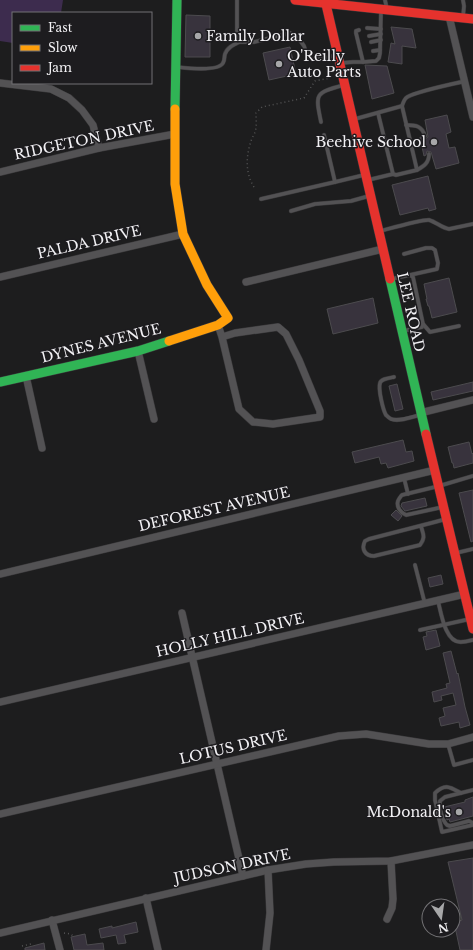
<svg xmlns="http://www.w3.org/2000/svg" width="473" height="950" font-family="'Libre Baskerville',serif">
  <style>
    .green { fill: #3d2c4e }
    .building { fill: #38333d; stroke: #4c4b4e }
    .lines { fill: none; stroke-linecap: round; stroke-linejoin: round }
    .lane-casing { stroke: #3a393b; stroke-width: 4.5 }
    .street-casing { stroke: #3a393b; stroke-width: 8 }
    .fast-casing { stroke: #3a393b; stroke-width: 10 }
    .slow-casing { stroke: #3a393b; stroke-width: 10 }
    .jam-casing { stroke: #3a393b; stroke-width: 10 }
    .path { stroke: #545455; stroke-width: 1.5; stroke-dasharray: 1 3; stroke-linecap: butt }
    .lane { stroke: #535254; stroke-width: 3.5 }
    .street { stroke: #535254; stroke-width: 7 }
    .fast { stroke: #30b455; stroke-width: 9 }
    .slow { stroke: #ff9f0a; stroke-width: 9 }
    .jam { stroke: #e5322d; stroke-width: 9 }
    .poi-dot { fill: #a7a7a9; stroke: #1d1c1f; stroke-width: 1.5 }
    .labels { text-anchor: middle; stroke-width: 3; stroke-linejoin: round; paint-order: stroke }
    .poi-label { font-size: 14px; fill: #f2f1f4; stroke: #1d1c1f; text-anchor: start }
    .street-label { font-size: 14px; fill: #f2f1f4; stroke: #1d1c1f }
  </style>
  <rect width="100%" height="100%" fill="#1d1d1e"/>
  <path class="green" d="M0 0H63L61 13H13V43L0 41Z"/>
  <g class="building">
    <path d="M186 15 210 16V57H185Z"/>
    <path d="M391 27 412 29 416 48 402 46V64L388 62 391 43 395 44Z"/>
    <path d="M290 47 296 74 269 80 263 53Z"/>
    <path d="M365 65 387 66 394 93 372 99Z"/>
    <path d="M447 115 451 132 446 134 449 148 455 147 459 163 436 169 431 152 427 151 426 155 424 156 420 137H422L425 139 428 137 425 120Z"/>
    <path d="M428 176 436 209 429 211 428 208 400 215 392 185Z"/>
    <path d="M449 278 457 312 432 318 429 306H428L426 299H427L424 284Z"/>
    <path d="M373 298 378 323 333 334 327 309Z"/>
    <path d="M473 382V391L433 400 431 392Z"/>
    <path d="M397 384 403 409 395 411 389 386Z"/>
    <path d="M403 440 406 452 412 451 414 461 388 468 386 463 381 464 379 457 355 463 352 452Z"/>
    <path d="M469 442 472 454 473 453V463L454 468 453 463H452L448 447Z"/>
    <path d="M473 490V541L471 542 459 493Z"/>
    <path d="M425 498 427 506 405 511 401 506 402 503Z"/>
    <path d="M396 510 402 516 398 521 391 515Z"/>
    <path d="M441 575 443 584 430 587 428 578Z"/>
    <path d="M436 630 440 646 426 650 423 637 427 636 426 632Z"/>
    <path d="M451 651 457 674 458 673 465 707 470 725 460 728 459 722 441 726 439 718 445 716 443 708 456 705 453 693 441 696 442 700 434 702 432 692 447 688 446 684 450 683 443 653Z"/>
    <path d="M473 797V816L450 822 449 819 447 820 444 807 465 802V800Z"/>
    <path d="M473 858V950H460L454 922 462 920 448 862Z"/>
    <path d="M136 922 138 932 124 935 126 943 118 944 116 935 101 938 99 929 112 926V928Z"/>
    <path d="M85 934 87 945 103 943 104 950H74L71 937Z"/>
    <path d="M44 943 45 950H25V948Z"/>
  </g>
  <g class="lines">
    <g class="lane-casing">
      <g id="lane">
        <path d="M237 0V42H254L290 33C296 36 301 41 304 46 306 51 306 58 312 59 317 61 331 56 337 55"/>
        <path d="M385 0 387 9"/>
        <path d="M463 17 464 6 463 0"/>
        <path d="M367 28 381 29"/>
        <path d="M359 30 356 31V33L363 62"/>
        <path d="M369 36 381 34"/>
        <path d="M371 42 381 40"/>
        <path d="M373 51 380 50"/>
        <path d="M341 63 353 62H363L376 61 379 58 380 53 381 10"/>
        <path d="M177 67C186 68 218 72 223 63 225 60 224 57 225 54 227 48 233 45 239 42"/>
        <path d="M378 113 393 174 396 175 417 170 402 106C403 103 404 100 406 98 412 92 454 84 465 81"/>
        <path d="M355 119 402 106"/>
        <path d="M321 122C315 93 315 93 344 85"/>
        <path d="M406 125C416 125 422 126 425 136"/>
        <path d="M324 135 335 182 364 175"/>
        <path d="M417 170C424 166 429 163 429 154"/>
        <path d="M368 180 393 174"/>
        <path d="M261 199 335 182"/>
        <path d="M291 211 315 204 351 201 369 196"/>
        <path d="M380 231C388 229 423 219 429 220 436 222 442 228 449 229L473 224"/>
        <path d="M404 254 426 248H432L435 250 438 263 437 269 410 275"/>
        <path d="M391 279 410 275 413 277 423 324 422 327 403 331"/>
        <path d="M423 324 430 332 459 326"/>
        <path d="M394 377C389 378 381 379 380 383 378 389 383 410 386 415 387 416 389 418 391 419 399 422 411 417 420 415"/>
        <path d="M404 478 408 494"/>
        <path d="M443 507 406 515C401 513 396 507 398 501 398 500 401 496 402 495L439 486 473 476"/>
        <path d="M421 526C423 534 426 537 420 545L374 556C365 556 361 549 365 541L369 539 435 522 446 519"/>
        <path d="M456 553 473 549"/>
        <path d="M415 565 425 604"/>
        <path d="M438 601C441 612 445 643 461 642 465 642 469 641 473 640"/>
        <path d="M420 630 470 619"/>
        <path d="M448 744 454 765 473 760"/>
        <path d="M473 790 445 797 440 801C439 808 442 820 447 825L450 826 469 821 473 823"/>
        <path d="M461 793C450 787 445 783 435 793V800L442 832 473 825"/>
      </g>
    </g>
    <g class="street-casing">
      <g id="street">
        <path d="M449 16 473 117"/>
        <path d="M0 83 51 89 69 98 82 110 93 125 99 148"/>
        <path d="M0 172 99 148 175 134"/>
        <path d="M0 277 183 234"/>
        <path d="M246 282 383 249"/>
        <path d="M218 325 222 337 239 409 253 422 273 424 320 417V411L299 360 286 334 278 327 235 333 222 337"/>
        <path d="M138 351 154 419"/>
        <path d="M26 376 42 448"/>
        <path d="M420 413 473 400"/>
        <path d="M0 574 435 470"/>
        <path d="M182 613 243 876"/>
        <path d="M0 702 465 594"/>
        <path d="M0 814 339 736 366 734 429 744H448L473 737"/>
        <path d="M146 898 158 950"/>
        <path d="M387 919 392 908 393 899 391 861"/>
        <path d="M52 920 60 950"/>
        <path d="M0 933 268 870 306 864 334 862 391 861 473 845"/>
        <path d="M266 950 270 913 268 870"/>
      </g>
    </g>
    <g class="fast-casing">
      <g id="fast">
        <path d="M175 109 177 0"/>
        <path d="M390 279 426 434"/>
        <path d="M0 382 138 351 169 341"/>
      </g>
    </g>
    <g class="slow-casing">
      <path id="slow" d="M169 341 218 325 228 318 207 285 183 234 175 184V109"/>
    </g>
    <g class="jam-casing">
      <g id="jam">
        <path d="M295 0 473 19"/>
        <path d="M325 0 390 279"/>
        <path d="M426 434 473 629"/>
      </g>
    </g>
    <g class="path">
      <path d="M254 187C245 173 246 156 251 141 252 138 254 135 255 132 257 127 256 119 256 113L262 107 304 98 315 81 330 78"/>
      <path d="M64 933 71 934 73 936"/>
      <path d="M22 946 31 944 32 946"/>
    </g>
    <use href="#lane" class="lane"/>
    <use href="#street" class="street"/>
    <use href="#fast" class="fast"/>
    <use href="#slow" class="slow"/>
    <use href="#jam" class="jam"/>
  </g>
  <g class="poi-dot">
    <circle cx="198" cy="36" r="4"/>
    <circle cx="279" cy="64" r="4"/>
    <circle cx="434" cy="142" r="4"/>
    <circle cx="459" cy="812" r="4"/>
  </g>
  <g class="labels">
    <g class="poi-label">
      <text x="206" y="41">Family Dollar</text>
      <text x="287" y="61">O'Reilly<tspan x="287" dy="16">Auto Parts</tspan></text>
      <text x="426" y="147" text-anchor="end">Beehive School</text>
      <text x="451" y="817" text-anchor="end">McDonald's</text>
    </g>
    <g class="street-label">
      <text transform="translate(84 140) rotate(-12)" y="5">RIDGETON DRIVE</text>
      <text transform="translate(89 242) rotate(-13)" y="5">PALDA DRIVE</text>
      <text transform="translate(411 312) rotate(77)" y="5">LEE ROAD</text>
      <text transform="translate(101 343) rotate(-14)" y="5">DYNES AVENUE</text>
      <text transform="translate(214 509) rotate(-13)" y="5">DEFOREST AVENUE</text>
      <text transform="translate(230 635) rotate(-13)" y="5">HOLLY HILL DRIVE</text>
      <text transform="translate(233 747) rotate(-13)" y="5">LOTUS DRIVE</text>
      <text transform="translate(232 866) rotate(-12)" y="5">JUDSON DRIVE</text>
    </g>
  </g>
  <rect x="12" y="12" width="140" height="72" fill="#1d1c1f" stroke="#727174"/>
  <rect x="20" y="25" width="20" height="6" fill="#30b455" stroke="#727174"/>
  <text x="48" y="32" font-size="12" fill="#f2f1f4">Fast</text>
  <rect x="20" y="45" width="20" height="6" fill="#ff9f0a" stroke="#727174"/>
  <text x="48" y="52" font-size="12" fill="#f2f1f4">Slow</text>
  <rect x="20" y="65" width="20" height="6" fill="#e5322d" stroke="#727174"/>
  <text x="48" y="72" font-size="12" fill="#f2f1f4">Jam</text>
  <g transform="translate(441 918) rotate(167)"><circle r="19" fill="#1d1c1f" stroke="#727174"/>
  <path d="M0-3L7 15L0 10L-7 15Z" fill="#a7a7a9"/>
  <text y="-6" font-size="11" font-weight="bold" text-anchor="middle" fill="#f2f1f4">N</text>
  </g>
</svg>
